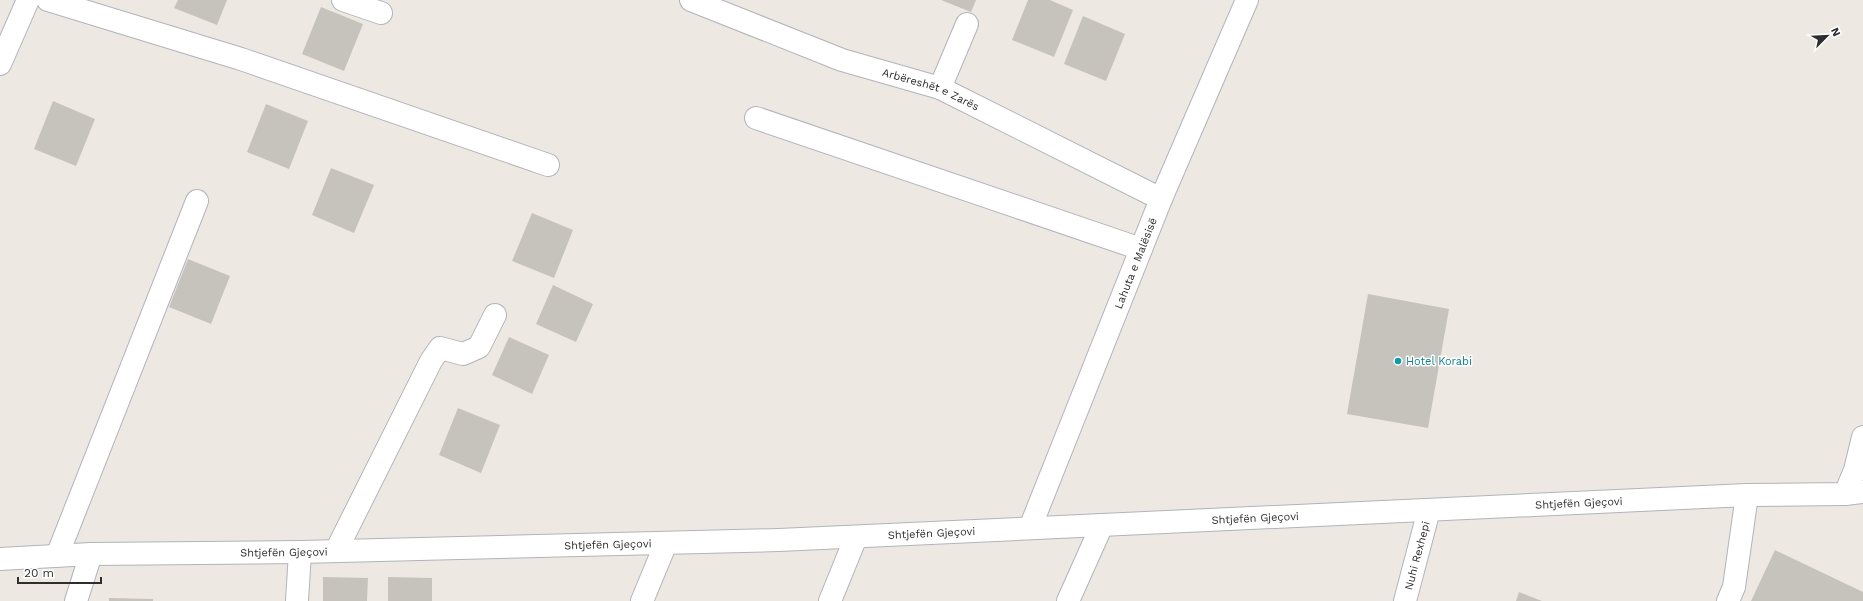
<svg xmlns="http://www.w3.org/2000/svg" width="1863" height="601" font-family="'Work Sans',sans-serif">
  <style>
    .building { fill: #c6c3bd }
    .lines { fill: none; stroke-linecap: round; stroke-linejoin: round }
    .minor-casing { stroke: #b2b3bc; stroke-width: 24 }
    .minor { stroke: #fff; stroke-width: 22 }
    .culture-dot { fill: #0f9aa8; stroke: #fff; stroke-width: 1.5 }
    .labels { text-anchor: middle; stroke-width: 3; stroke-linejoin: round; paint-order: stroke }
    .street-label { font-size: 11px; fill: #2e2e2e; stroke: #fff }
    .culture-label { font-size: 11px; fill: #0d838f; stroke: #fff; text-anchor: start }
  </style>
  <rect width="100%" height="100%" fill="#ede9e2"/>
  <g class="building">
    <path d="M178 0H227L217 25 174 8Z"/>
    <path d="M941 0H976L971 12Z"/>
    <path d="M1028 0H1050L1073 10 1054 57 1012 40Z"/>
    <path d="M321 7 363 24 344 71 302 54Z"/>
    <path d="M1083 16 1125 34 1106 81 1064 64Z"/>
    <path d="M53 101 95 119 76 166 34 149Z"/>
    <path d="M266 104 308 121 289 169 247 152Z"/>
    <path d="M331 168 374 185 354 233 312 215Z"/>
    <path d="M532 213 573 230 554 278 512 261Z"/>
    <path d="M188 259 230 276 211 324 169 307Z"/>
    <path d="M553 285 593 304 576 342 536 324Z"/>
    <path d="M1368 294 1449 309 1428 428 1347 414Z"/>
    <path d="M509 337 549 355 532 394 492 375Z"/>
    <path d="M458 408 500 425 481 473 439 455Z"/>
    <path d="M1775 550 1863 592V601H1751Z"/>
    <path d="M323 577 368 578 367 601H323Z"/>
    <path d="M388 577 432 578V601H388Z"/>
    <path d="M1519 592 1542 601H1516Z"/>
    <path d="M109 598 153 599V601H109Z"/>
  </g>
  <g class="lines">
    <g class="minor-casing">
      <g id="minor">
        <path d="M48 0 241 59 548 165"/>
        <path d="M343 0 381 13"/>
        <path id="s1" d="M691 0 842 60 940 88 1161 199"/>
        <path d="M0 64 28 0"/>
        <path d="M940 88 967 24"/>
        <path d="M756 118 1141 249"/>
        <path d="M1845 494 1855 470 1863 437"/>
        <path id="s2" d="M1030 528 1161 199 1247 0"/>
        <path d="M336 551 431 361 440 348 463 354 479 347 495 315"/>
        <path d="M57 556 197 201"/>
        <path id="s3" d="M0 559 91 554 300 552 779 540 1747 495 1845 494 1863 492"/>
        <path d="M76 601 91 554"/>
        <path d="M297 601 300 552"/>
        <path d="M642 601 666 543"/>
        <path d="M830 601 856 537"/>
        <path d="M1068 601 1102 525"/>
        <path id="s4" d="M1405 601 1429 510"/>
        <path d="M1728 601 1734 587 1747 495"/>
      </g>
    </g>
    <use href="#minor" class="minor"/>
  </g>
  <circle class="culture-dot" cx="1398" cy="361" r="4"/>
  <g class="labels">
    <g class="street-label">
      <text dy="4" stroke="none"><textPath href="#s1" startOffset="256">Arbëreshët e Zarës</textPath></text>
      <text dy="4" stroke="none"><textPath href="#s2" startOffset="285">Lahuta e Malësisë</textPath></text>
      <text dy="4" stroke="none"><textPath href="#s3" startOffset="1580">Shtjefën Gjeçovi</textPath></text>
      <text dy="4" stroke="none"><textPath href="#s3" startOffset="1256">Shtjefën Gjeçovi</textPath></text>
      <text dy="4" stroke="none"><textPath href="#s3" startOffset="932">Shtjefën Gjeçovi</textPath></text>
      <text dy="4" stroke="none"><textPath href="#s3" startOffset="608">Shtjefën Gjeçovi</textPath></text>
      <text dy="4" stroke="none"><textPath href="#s3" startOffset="284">Shtjefën Gjeçovi</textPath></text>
      <text dy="4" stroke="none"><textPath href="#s4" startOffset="47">Nuhi Rexhepi</textPath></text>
    </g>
    <g class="culture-label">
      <text x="1406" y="365">Hotel Korabi</text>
    </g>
  </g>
  <g transform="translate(1827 36) rotate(66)" stroke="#ffffff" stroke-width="3" paint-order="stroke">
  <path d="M0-3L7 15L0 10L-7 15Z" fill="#2e2e2e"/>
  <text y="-6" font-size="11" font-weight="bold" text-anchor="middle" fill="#2e2e2e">N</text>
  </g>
  <path d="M18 577v6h83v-6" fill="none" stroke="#2e2e2e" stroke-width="2"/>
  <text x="24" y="577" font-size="12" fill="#2e2e2e" stroke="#ffffff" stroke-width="3" paint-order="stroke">20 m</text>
</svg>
